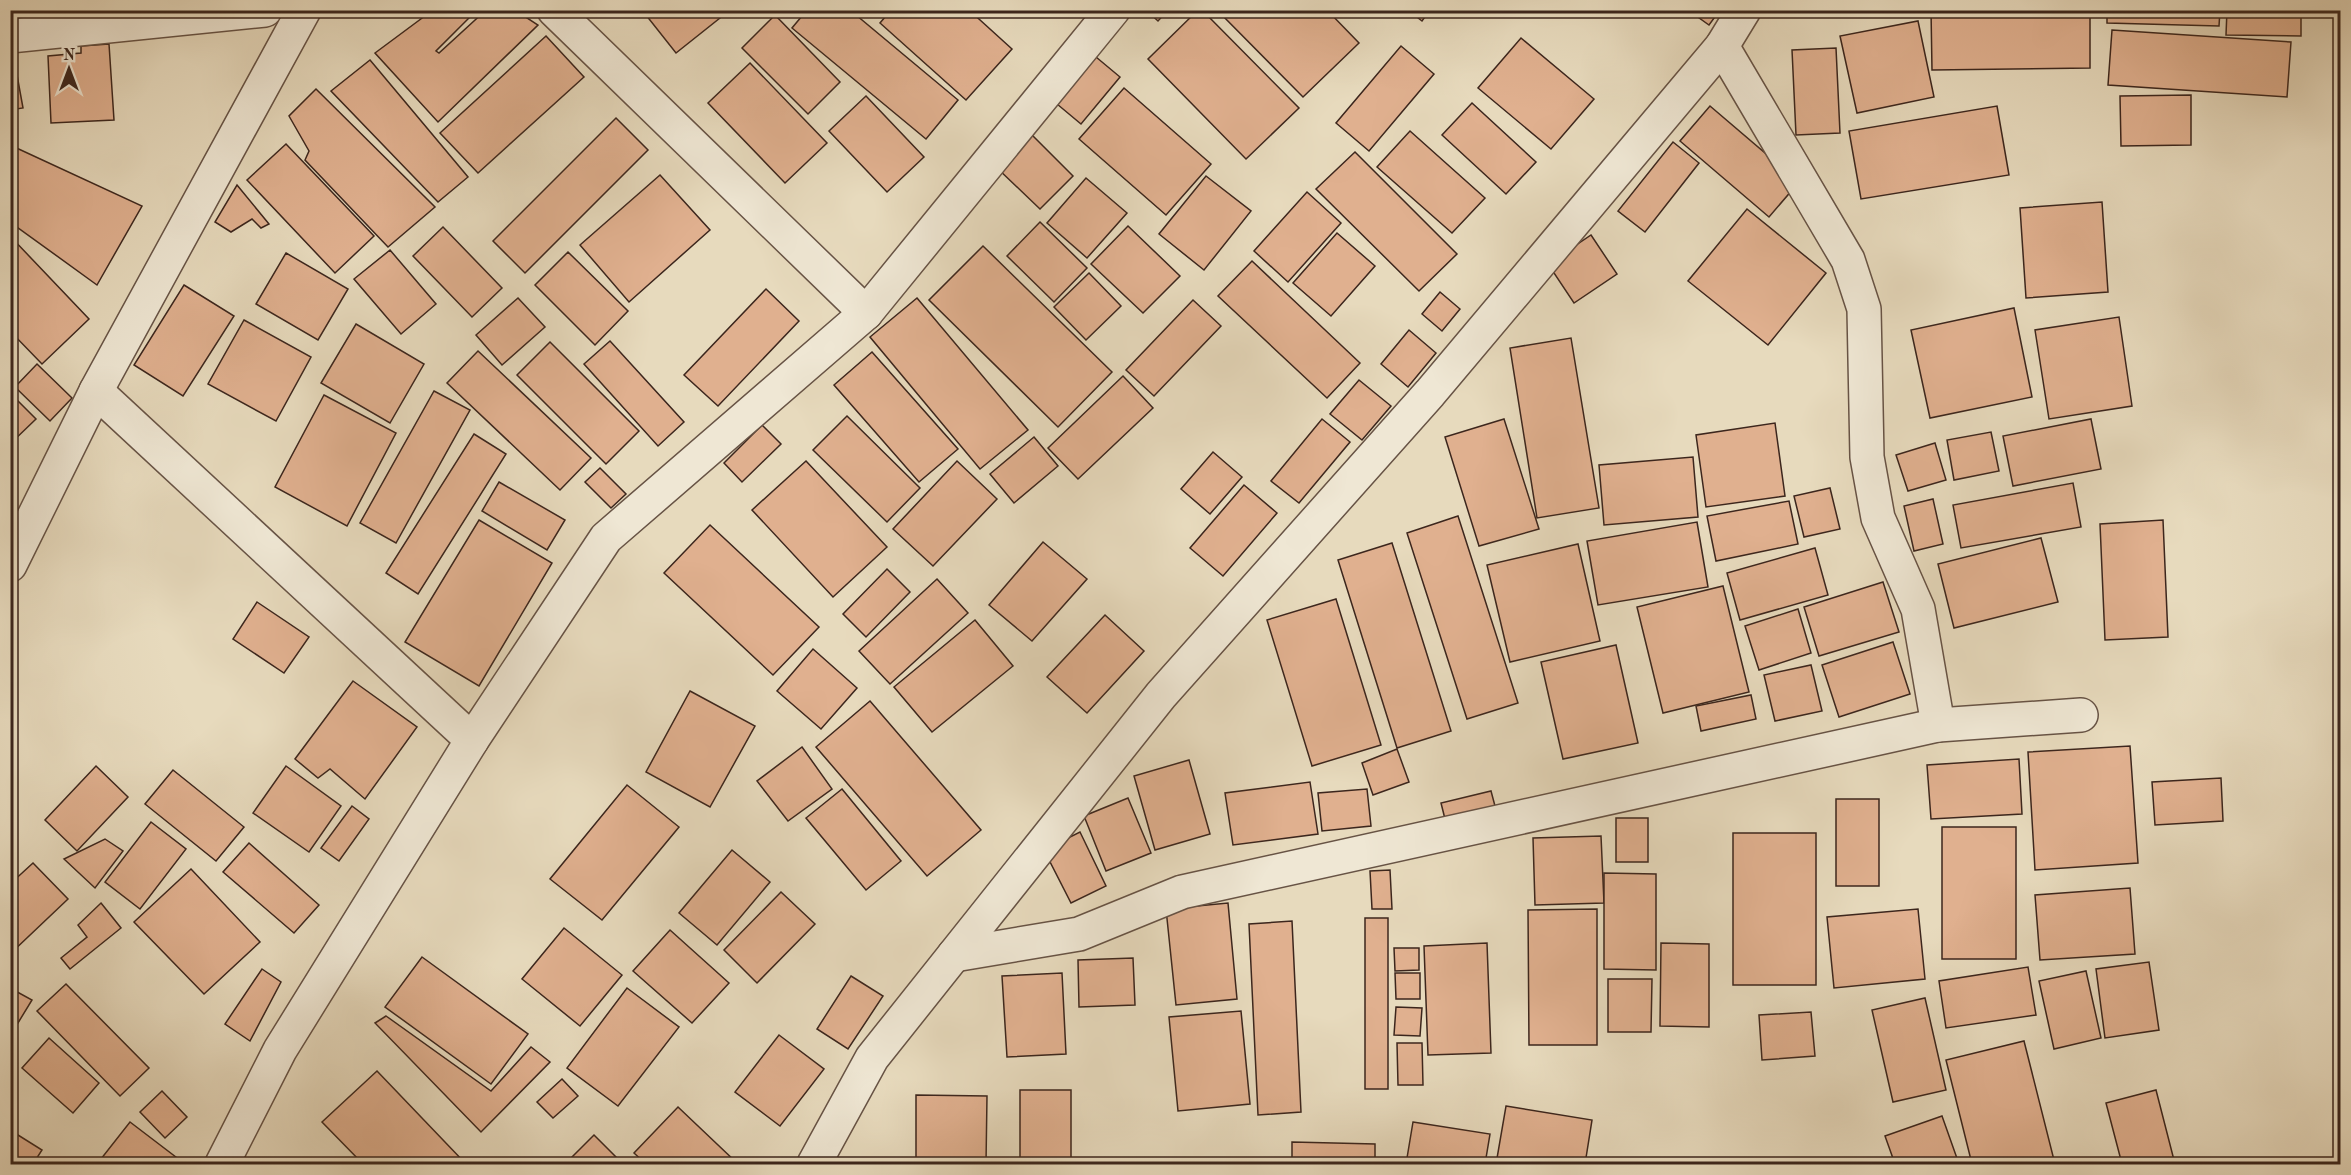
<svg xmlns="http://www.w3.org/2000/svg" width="2351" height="1175" font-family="'Old Standard TT',serif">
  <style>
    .building { fill: #e0b08f; stroke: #3c261d; stroke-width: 1.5 }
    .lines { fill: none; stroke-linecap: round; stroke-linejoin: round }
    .minor-casing { stroke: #675345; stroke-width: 36 }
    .minor { stroke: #efe7d4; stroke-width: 33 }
  </style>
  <rect width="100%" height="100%" fill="#e7dabd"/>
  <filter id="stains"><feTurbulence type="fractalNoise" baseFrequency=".00333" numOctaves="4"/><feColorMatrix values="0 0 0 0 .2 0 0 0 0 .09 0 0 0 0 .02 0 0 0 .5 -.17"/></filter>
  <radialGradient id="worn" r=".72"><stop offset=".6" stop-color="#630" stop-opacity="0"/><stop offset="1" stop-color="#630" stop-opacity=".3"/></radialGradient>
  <g class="building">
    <path d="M433 10 475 12 436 51 439 53 486 10H515L538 25 438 122 375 53Z"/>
    <path d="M642 10H730L676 53Z"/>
    <path d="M807 10H850L958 100 926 139 792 28Z"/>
    <path d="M891 10H969L1012 49 966 100 880 23Z"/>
    <path d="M1146 10H1168L1158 21Z"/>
    <path d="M1198 10H1202L1299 108 1246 159 1148 59Z"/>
    <path d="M1217 10H1327L1359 43 1303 97Z"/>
    <path d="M1408 10H1430L1422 21Z"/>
    <path d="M1688 10H1720L1709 25Z"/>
    <path d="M1931 10H2090V68L1932 70Z"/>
    <path d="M2107 10H2220L2219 26 2107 23Z"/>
    <path d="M2227 10H2301V36L2226 35Z"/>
    <path d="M775 15 840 82 808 114 742 48Z"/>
    <path d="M1918 21 1934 97 1857 113 1840 36Z"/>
    <path d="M2112 30 2291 42 2287 97 2108 85Z"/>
    <path d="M546 36 584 77 478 173 440 133Z"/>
    <path d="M1521 38 1594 99 1551 149 1478 88Z"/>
    <path d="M109 44 114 120 51 123 48 56 81 53V46Z"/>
    <path d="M1401 46 1434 74 1369 151 1336 123Z"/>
    <path d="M1836 48 1840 133 1796 135 1792 50Z"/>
    <path d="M1090 52 1120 77 1081 124 1051 99Z"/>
    <path d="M13 53 23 108 10 110V54Z"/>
    <path d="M370 60 468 177 438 202 331 91Z"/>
    <path d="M750 63 827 143 785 183 708 103Z"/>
    <path d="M1124 88 1211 164 1166 215 1079 139Z"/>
    <path d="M316 89 435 207 388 247 305 160 309 151 289 116Z"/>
    <path d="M2191 95V145L2121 146 2120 96Z"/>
    <path d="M866 96 924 157 887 192 829 131Z"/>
    <path d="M1472 103 1536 162 1506 194 1442 135Z"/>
    <path d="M1710 106 1799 182 1769 217 1680 141Z"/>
    <path d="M1997 106 2009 175 1861 199 1849 131Z"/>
    <path d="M616 118 648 150 525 273 493 241Z"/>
    <path d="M1410 131 1485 198 1452 233 1377 167Z"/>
    <path d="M1029 132 1073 176 1040 209 995 166Z"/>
    <path d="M1673 142 1699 163 1645 232 1618 211Z"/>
    <path d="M286 144 374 236 335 273 247 180Z"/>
    <path d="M10 145 142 206 97 285 10 222Z"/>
    <path d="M1355 152 1457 254 1419 291 1316 189Z"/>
    <path d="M660 175 710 230 629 302 580 245Z"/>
    <path d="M1206 176 1251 211 1204 270 1159 234Z"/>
    <path d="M1086 178 1127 213 1087 258 1047 223Z"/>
    <path d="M237 185 269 224 261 228 252 219 231 232 215 222Z"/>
    <path d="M1307 192 1341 223 1288 282 1254 251Z"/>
    <path d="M2102 202 2108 292 2026 298 2020 208Z"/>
    <path d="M1747 209 1826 273 1768 345 1688 281Z"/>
    <path d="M1040 222 1087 268 1054 302 1007 256Z"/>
    <path d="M1128 226 1180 276 1143 313 1091 264Z"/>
    <path d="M443 227 502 288 472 317 413 256Z"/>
    <path d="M1337 233 1375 266 1331 316 1293 283Z"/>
    <path d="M1591 235 1617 274 1574 303 1548 264Z"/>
    <path d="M10 236 89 319 42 364 10 331Z"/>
    <path d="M983 246 1112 372 1058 427 929 300Z"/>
    <path d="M390 250 436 304 401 334 354 279Z"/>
    <path d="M568 252 628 311 595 345 535 285Z"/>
    <path d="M286 253 348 289 318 340 256 304Z"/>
    <path d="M1252 261 1360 363 1327 398 1218 296Z"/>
    <path d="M1089 273 1121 306 1086 340 1054 307Z"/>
    <path d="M184 285 234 316 183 396 134 365Z"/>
    <path d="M766 289 799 321 718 406 684 375Z"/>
    <path d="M1440 292 1460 309 1442 331 1422 314Z"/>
    <path d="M518 298 545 327 502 365 476 335Z"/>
    <path d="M917 298 1028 430 980 469 870 337Z"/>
    <path d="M1193 300 1221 326 1154 396 1126 370Z"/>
    <path d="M2014 308 2032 397 1930 418 1911 330Z"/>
    <path d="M2119 317 2132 406 2049 419 2035 330Z"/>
    <path d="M244 320 311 357 276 421 208 384Z"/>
    <path d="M356 324 424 364 390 423 321 383Z"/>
    <path d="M1409 330 1436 353 1408 387 1381 364Z"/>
    <path d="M1571 338 1599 508 1537 518 1510 348Z"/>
    <path d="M610 341 684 422 658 446 584 364Z"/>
    <path d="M550 342 639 431 606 464 517 375Z"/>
    <path d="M478 351 591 458 560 490 447 383Z"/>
    <path d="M872 352 958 449 919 482 834 385Z"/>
    <path d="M37 364 72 398 50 421 15 387Z"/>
    <path d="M1123 376 1153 408 1078 479 1048 448Z"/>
    <path d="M1359 380 1391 406 1362 440 1330 414Z"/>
    <path d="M434 391 470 410 396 543 360 523Z"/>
    <path d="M10 393 36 419 10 444Z"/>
    <path d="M324 395 396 433 347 526 275 487Z"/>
    <path d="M847 416 920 488 887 522 813 450Z"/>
    <path d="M1322 419 1350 442 1299 503 1271 481Z"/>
    <path d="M1504 419 1539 529 1479 546 1445 437Z"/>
    <path d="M2091 419 2101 469 2013 486 2003 436Z"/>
    <path d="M1775 423 1785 496 1706 507 1696 435Z"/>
    <path d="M762 425 781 444 742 482 724 463Z"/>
    <path d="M1991 432 1999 471 1954 480 1947 440Z"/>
    <path d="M474 434 506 454 418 594 386 573Z"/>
    <path d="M1034 437 1058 466 1014 503 990 474Z"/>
    <path d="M1935 443 1946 480 1908 491 1896 455Z"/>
    <path d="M1213 452 1242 477 1210 514 1181 489Z"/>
    <path d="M1693 457 1698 517 1604 525 1599 465Z"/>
    <path d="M806 461 887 547 833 597 752 510Z"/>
    <path d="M957 461 997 499 933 566 893 529Z"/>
    <path d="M600 468 626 494 611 508 585 482Z"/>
    <path d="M499 482 565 520 547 550 482 511Z"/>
    <path d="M2073 483 2081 527 1961 548 1953 505Z"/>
    <path d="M1244 485 1277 513 1223 576 1190 548Z"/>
    <path d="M1830 488 1840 529 1804 537 1794 496Z"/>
    <path d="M1933 499 1943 544 1914 551 1904 506Z"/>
    <path d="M1789 501 1798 544 1716 561 1707 516Z"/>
    <path d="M1458 516 1518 703 1467 719 1407 533Z"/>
    <path d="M479 520 552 563 479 686 405 642Z"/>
    <path d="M2163 520 2168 637 2105 640 2100 524Z"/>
    <path d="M1697 522 1708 587 1598 605 1587 541Z"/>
    <path d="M710 525 819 627 773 675 664 573Z"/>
    <path d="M2041 538 2058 602 1954 628 1938 564Z"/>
    <path d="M1043 542 1087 579 1032 641 989 605Z"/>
    <path d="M1392 543 1451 731 1397 748 1338 560Z"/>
    <path d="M1578 544 1600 641 1510 662 1487 565Z"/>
    <path d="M1815 548 1828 595 1740 620 1727 573Z"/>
    <path d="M887 569 910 592 866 637 843 614Z"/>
    <path d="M937 579 968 613 890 684 859 651Z"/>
    <path d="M1883 582 1899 632 1819 656 1804 607Z"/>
    <path d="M1723 586 1749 692 1663 713 1637 607Z"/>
    <path d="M1336 599 1381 745 1312 766 1267 620Z"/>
    <path d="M257 602 309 637 284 673 233 639Z"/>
    <path d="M1798 609 1811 653 1759 670 1745 626Z"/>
    <path d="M1105 615 1144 651 1087 713 1047 677Z"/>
    <path d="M975 620 1013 666 932 732 894 687Z"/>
    <path d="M1893 642 1910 694 1839 717 1822 665Z"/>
    <path d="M1616 645 1638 743 1563 759 1541 662Z"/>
    <path d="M813 649 857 688 821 729 777 691Z"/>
    <path d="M1811 665 1822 711 1775 721 1764 675Z"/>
    <path d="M353 681 417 727 365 799 330 769 318 778 295 759Z"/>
    <path d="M690 691 755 726 710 807 646 772Z"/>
    <path d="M1751 695 1756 719 1701 731 1696 706Z"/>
    <path d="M870 701 981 830 927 876 816 747Z"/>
    <path d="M2130 746 2138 863 2035 870 2028 752Z"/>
    <path d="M802 747 832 789 788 821 757 781Z"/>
    <path d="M1397 749 1409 782 1373 795 1362 763Z"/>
    <path d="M2019 759 2022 814 1931 819 1927 765Z"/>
    <path d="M1189 760 1210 834 1155 850 1134 776Z"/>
    <path d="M96 766 128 797 77 851 45 820Z"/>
    <path d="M286 766 341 806 309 852 253 813Z"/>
    <path d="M173 770 244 827 216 861 145 804Z"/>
    <path d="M2221 778 2223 821 2155 825 2152 782Z"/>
    <path d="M1310 782 1318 834 1233 845 1225 793Z"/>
    <path d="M627 785 679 827 602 920 550 879Z"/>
    <path d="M842 789 901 861 866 890 806 818Z"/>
    <path d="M1367 789 1371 826 1322 831 1318 793Z"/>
    <path d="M1491 791 1495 806 1445 819 1441 803Z"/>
    <path d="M1128 798 1151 853 1106 871 1084 816Z"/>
    <rect x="1836" y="799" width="43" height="87"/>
    <path d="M352 806 369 819 339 861 321 848Z"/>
    <rect x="1616" y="818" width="32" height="44"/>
    <path d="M151 822 186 849 140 909 105 882Z"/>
    <rect x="1942" y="827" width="74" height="132"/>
    <path d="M1080 832 1106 886 1071 903 1044 850Z"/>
    <rect x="1733" y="833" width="83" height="152"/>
    <path d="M1601 836 1604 903 1535 905 1533 838Z"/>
    <path d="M105 839 123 851 95 888 64 859Z"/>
    <path d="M249 843 319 905 294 933 223 872Z"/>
    <path d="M732 850 770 882 717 945 679 913Z"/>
    <path d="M33 863 68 899 10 954V884Z"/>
    <path d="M191 869 260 942 204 994 134 922Z"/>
    <path d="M1390 870 1392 909H1372L1370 871Z"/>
    <path d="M1604 873 1656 874V970L1604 969Z"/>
    <path d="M2130 888 2135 954 2040 960 2035 895Z"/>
    <path d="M781 892 815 924 757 983 724 950Z"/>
    <path d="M101 903 121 928 70 969 61 958 87 937 78 925Z"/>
    <path d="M1228 903 1237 999 1176 1005 1166 909Z"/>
    <path d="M1597 909V1045H1529L1528 910Z"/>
    <path d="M1918 909 1925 979 1834 988 1827 917Z"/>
    <rect x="1365" y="918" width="23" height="171"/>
    <path d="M1292 921 1301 1112 1258 1115 1249 924Z"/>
    <path d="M564 928 622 975 580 1026 522 979Z"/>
    <path d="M670 930 729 983 692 1023 633 971Z"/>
    <path d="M1487 943 1491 1053 1428 1055 1424 946Z"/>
    <path d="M1661 943 1709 944V1027L1660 1026Z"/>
    <path d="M1394 948H1419V970L1395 971Z"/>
    <path d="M422 957 528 1034 491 1084 385 1007Z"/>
    <path d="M1133 958 1135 1005 1079 1007 1078 960Z"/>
    <path d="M2149 962 2159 1030 2105 1038 2096 969Z"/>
    <path d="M2028 967 2036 1015 1946 1028 1939 981Z"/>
    <path d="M262 969 281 982 250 1041 225 1024Z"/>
    <path d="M2086 971 2101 1038 2054 1049 2039 981Z"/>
    <path d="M1062 973 1066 1054 1007 1057 1002 976Z"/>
    <path d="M1395 973H1420V999H1396Z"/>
    <path d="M851 976 883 996 848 1049 817 1029Z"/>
    <path d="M1608 979H1652L1651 1032H1608Z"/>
    <path d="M66 984 149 1068 120 1096 37 1011Z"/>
    <path d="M10 988 32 1000 10 1036Z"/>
    <path d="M627 988 679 1027 618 1106 567 1068Z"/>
    <path d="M1925 998 1946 1090 1893 1102 1872 1010Z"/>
    <path d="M1396 1007 1422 1008 1420 1036 1394 1035Z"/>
    <path d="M1241 1011 1250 1104 1178 1111 1169 1017Z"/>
    <path d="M1811 1012 1815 1056 1762 1060 1759 1015Z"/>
    <path d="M386 1016 491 1091 531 1047 550 1062 481 1132 375 1023Z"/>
    <path d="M779 1035 824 1069 780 1126 735 1092Z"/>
    <path d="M49 1038 99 1083 73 1113 22 1068Z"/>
    <path d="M2024 1041 2055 1164H1972L1946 1060Z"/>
    <path d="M1397 1043H1422L1423 1085H1398Z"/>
    <path d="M377 1071 466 1164H363L322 1122Z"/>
    <path d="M562 1079 578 1096 553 1118 537 1102Z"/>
    <rect x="1020" y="1090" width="51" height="74"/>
    <path d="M2156 1090 2175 1164H2122L2106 1103Z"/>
    <path d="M162 1091 187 1117 165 1138 140 1112Z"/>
    <path d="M916 1095 987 1096 986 1164H916Z"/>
    <path d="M1506 1106 1592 1120 1585 1164H1496Z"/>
    <path d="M678 1107 738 1164H646L634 1153Z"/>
    <path d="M1942 1116 1959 1164H1895L1885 1136Z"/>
    <path d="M130 1122 185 1164H97Z"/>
    <path d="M1413 1122 1490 1134 1485 1164H1406Z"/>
    <path d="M10 1130 42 1150 33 1164H10Z"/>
    <path d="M594 1135 623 1164H565Z"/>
    <path d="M1292 1142 1375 1144V1164H1292Z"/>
  </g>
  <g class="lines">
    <g class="minor-casing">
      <g id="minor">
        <path d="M554 10 866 313"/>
        <path d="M10 36 265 10"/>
        <path d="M1722 46 1848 260 1864 309 1867 457 1878 518 1918 609 1938 725"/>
        <path d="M96 391 472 740"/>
        <path d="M10 565 96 391 304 10"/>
        <path d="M954 955 1079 934 1182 892 1938 725 2081 715"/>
        <path d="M222 1164 280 1050 472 740 606 538 866 313 1113 10"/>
        <path d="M814 1164 872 1058 1161 695 1430 393 1722 46 1744 10"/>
      </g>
    </g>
    <use href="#minor" class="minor"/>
  </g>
  <rect width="2351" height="1175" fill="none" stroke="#e7dabd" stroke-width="36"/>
  <rect x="12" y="12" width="2327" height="1151" fill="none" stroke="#3c261d" stroke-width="3"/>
  <rect x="18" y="18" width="2315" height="1139" fill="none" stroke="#3c261d" stroke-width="1.5"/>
  <g transform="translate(69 69)" stroke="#efe7d4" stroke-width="4.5" paint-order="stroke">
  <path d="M0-4.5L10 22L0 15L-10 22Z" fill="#3c261d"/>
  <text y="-9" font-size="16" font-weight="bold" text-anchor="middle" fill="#3c261d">N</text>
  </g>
  <rect width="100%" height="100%" filter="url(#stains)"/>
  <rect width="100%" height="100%" fill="url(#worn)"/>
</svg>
